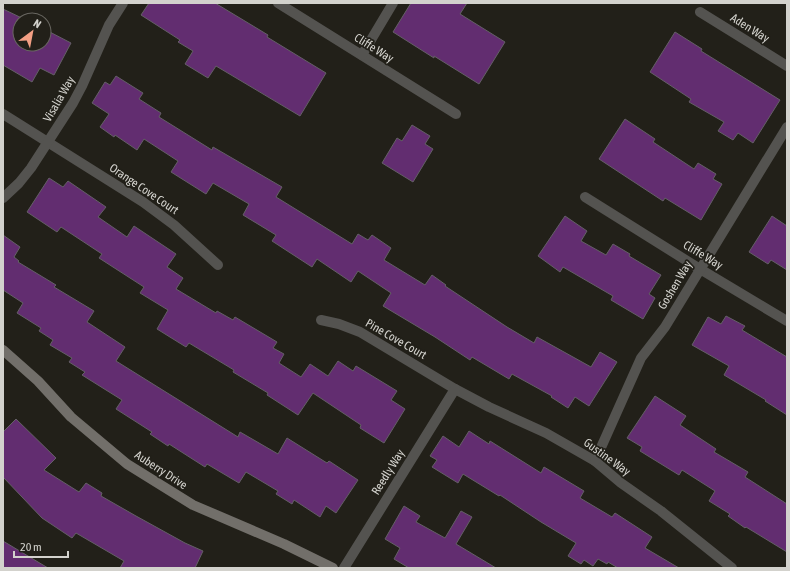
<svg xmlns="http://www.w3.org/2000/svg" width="790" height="571" font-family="'Asap Condensed',sans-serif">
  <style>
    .building { fill: #622d70; stroke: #645f66 }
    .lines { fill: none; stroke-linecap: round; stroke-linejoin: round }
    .street { stroke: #545350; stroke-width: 10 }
    .secondary { stroke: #726f6a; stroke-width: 10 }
    .labels { text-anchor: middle; stroke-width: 3.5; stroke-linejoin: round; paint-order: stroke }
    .street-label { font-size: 12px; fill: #d3d2cd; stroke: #222019 }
  </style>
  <rect width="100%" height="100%" fill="#222019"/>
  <g class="building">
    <path d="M149 3H215L268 35 267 37 326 73 300 116 216 66 208 78 185 64 193 51 178 42 180 40 141 15Z"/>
    <path d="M411 3H467L460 14 505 42 479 84 434 56V58L393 32Z"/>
    <path d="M3 9 26 20H20V44H44V29L71 43 54 75 40 68 32 82 3 65Z"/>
    <path d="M675 32 702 49 701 51 780 100 753 143 738 133 733 140 718 131 724 122 689 102 691 99 650 72Z"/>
    <path d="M116 76 143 93 139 99 161 113 159 117 212 150 213 147 282 187 276 197 352 244 358 234 368 240 372 235 391 248 384 260 425 285 432 275 446 285 445 286 507 327 534 343 537 337 591 367 600 352 617 362 589 406 575 397 568 408 551 397 552 396 512 374 509 379 472 357 470 360 435 337 383 306 391 293 358 271 351 282 317 259 312 267 272 241 276 235 243 215 249 204 213 183 206 194 171 172 178 161 144 139 137 150 115 135 114 137 100 127 109 114 92 103 105 82 110 85Z"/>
    <path d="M625 119 655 139 653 142 694 169 698 163 716 174 713 179 722 184 701 220 665 198 663 201 599 159Z"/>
    <path d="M412 125 430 136 425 144 433 149 413 182 382 163 397 138 402 141Z"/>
    <path d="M49 178 63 187 68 181 106 207 98 217 127 237 134 226 176 254 167 267 183 278 176 289 216 313 217 311 233 320 235 317 277 342 273 348 284 354 279 363 301 377 310 364 328 376 338 361 353 371 356 366 397 391 391 400 405 409 384 443 360 428 361 425 313 393 298 415 267 395 268 393 233 372 234 370 189 343 186 347 157 329 168 310 140 293 144 287 99 258 102 254 61 227 57 232 27 212Z"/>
    <path d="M565 216 587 231 581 241 606 255 613 244 630 254 629 256 661 275 649 294 655 298 643 319 611 300 613 296 563 267 560 272 538 256Z"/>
    <path d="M772 216 787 226V270L771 260 768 264 749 252Z"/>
    <path d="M3 235 20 247 14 257 19 261 18 262 56 285 54 287 94 311 87 322 125 347 116 361 238 437 240 432 278 454 287 438 327 463 329 461 358 480 336 513 326 506 320 517 294 500 292 504 276 494 278 491 246 472 239 483 207 464 205 467 169 444 168 446 150 434 152 432 116 409 122 400 82 375 85 372 69 362 72 358 50 345 53 340 39 331 41 328 17 313 23 303 3 290Z"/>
    <path d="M726 316 745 326 742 330 787 357V415L765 401 766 400 724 375 729 366 692 345 708 317 721 324Z"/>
    <path d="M655 396 686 416 680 425 716 449 714 452 748 472 745 477 787 504V552L746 527 745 528 728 516 730 514 709 501 715 491 682 470 679 475 640 451 642 447 627 438Z"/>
    <path d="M16 419 56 458 44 470 79 492 86 483 102 493 101 496 136 516 185 543 203 551 195 568H120L124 561 76 533 72 538 42 518 3 477V432Z"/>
    <path d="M469 431 489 444 490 441 541 473 544 467 584 491 580 498 612 517 615 513 652 537 645 548 679 568H618L608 562 607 564 598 559 593 566 584 560 581 564 568 556 576 543 541 522 500 495 499 496 463 474 458 483 432 467 437 460 430 456 443 436 459 447Z"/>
    <path d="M404 506 420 516 416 522 445 538 461 511 472 517 456 544 496 568H409L394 559 400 548 385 539Z"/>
    <path d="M3 541 48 568H3Z"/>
  </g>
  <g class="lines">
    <g class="street">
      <path d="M278 3 456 114"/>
      <path d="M700 12 787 66"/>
      <path d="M362 55 393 3"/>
      <path d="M3 114 143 202 174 225 218 265"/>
      <path d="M585 197 700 269 787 321"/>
      <path d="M3 198 19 183 31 168 73 103 82 86 109 25 123 3"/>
      <path d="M321 320 339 324 360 332 455 389 489 407 546 433 595 461 621 483 661 511 732 568"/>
      <path d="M595 461 641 358 665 327 787 127"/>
      <path d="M344 568 455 389"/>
    </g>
    <path class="secondary" d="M3 350 38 381 71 417 127 464 193 505 284 544 333 568"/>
  </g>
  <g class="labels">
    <g class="street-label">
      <text transform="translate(750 28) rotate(32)" y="4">Aden Way</text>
      <text transform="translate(374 48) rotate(32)" y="4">Cliffe Way</text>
      <text transform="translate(59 99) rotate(-60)" y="4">Visalia Way</text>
      <text transform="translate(144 189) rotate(34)" y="4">Orange Cove Court</text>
      <text transform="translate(703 255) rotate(31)" y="4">Cliffe Way</text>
      <text transform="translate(675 285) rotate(-59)" y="4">Goshen Way</text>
      <text transform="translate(396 339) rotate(30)" y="4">Pine Cove Court</text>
      <text transform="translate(607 457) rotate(36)" y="4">Gustine Way</text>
      <text transform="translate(161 470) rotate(33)" y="4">Auberry Drive</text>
      <text transform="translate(388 472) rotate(-58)" y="4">Reedly Way</text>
    </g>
  </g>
  <rect width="790" height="571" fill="none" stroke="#d3d2cd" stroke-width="8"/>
  <g transform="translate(32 32) rotate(32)"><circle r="19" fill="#222019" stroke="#696761"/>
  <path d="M0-3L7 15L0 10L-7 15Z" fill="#f39f84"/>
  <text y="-6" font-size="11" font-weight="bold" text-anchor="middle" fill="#d3d2cd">N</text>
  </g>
  <path d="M14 551v6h54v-6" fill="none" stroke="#d3d2cd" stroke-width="2"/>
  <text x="20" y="551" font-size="12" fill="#d3d2cd" stroke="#222019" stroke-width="3" paint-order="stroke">20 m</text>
</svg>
